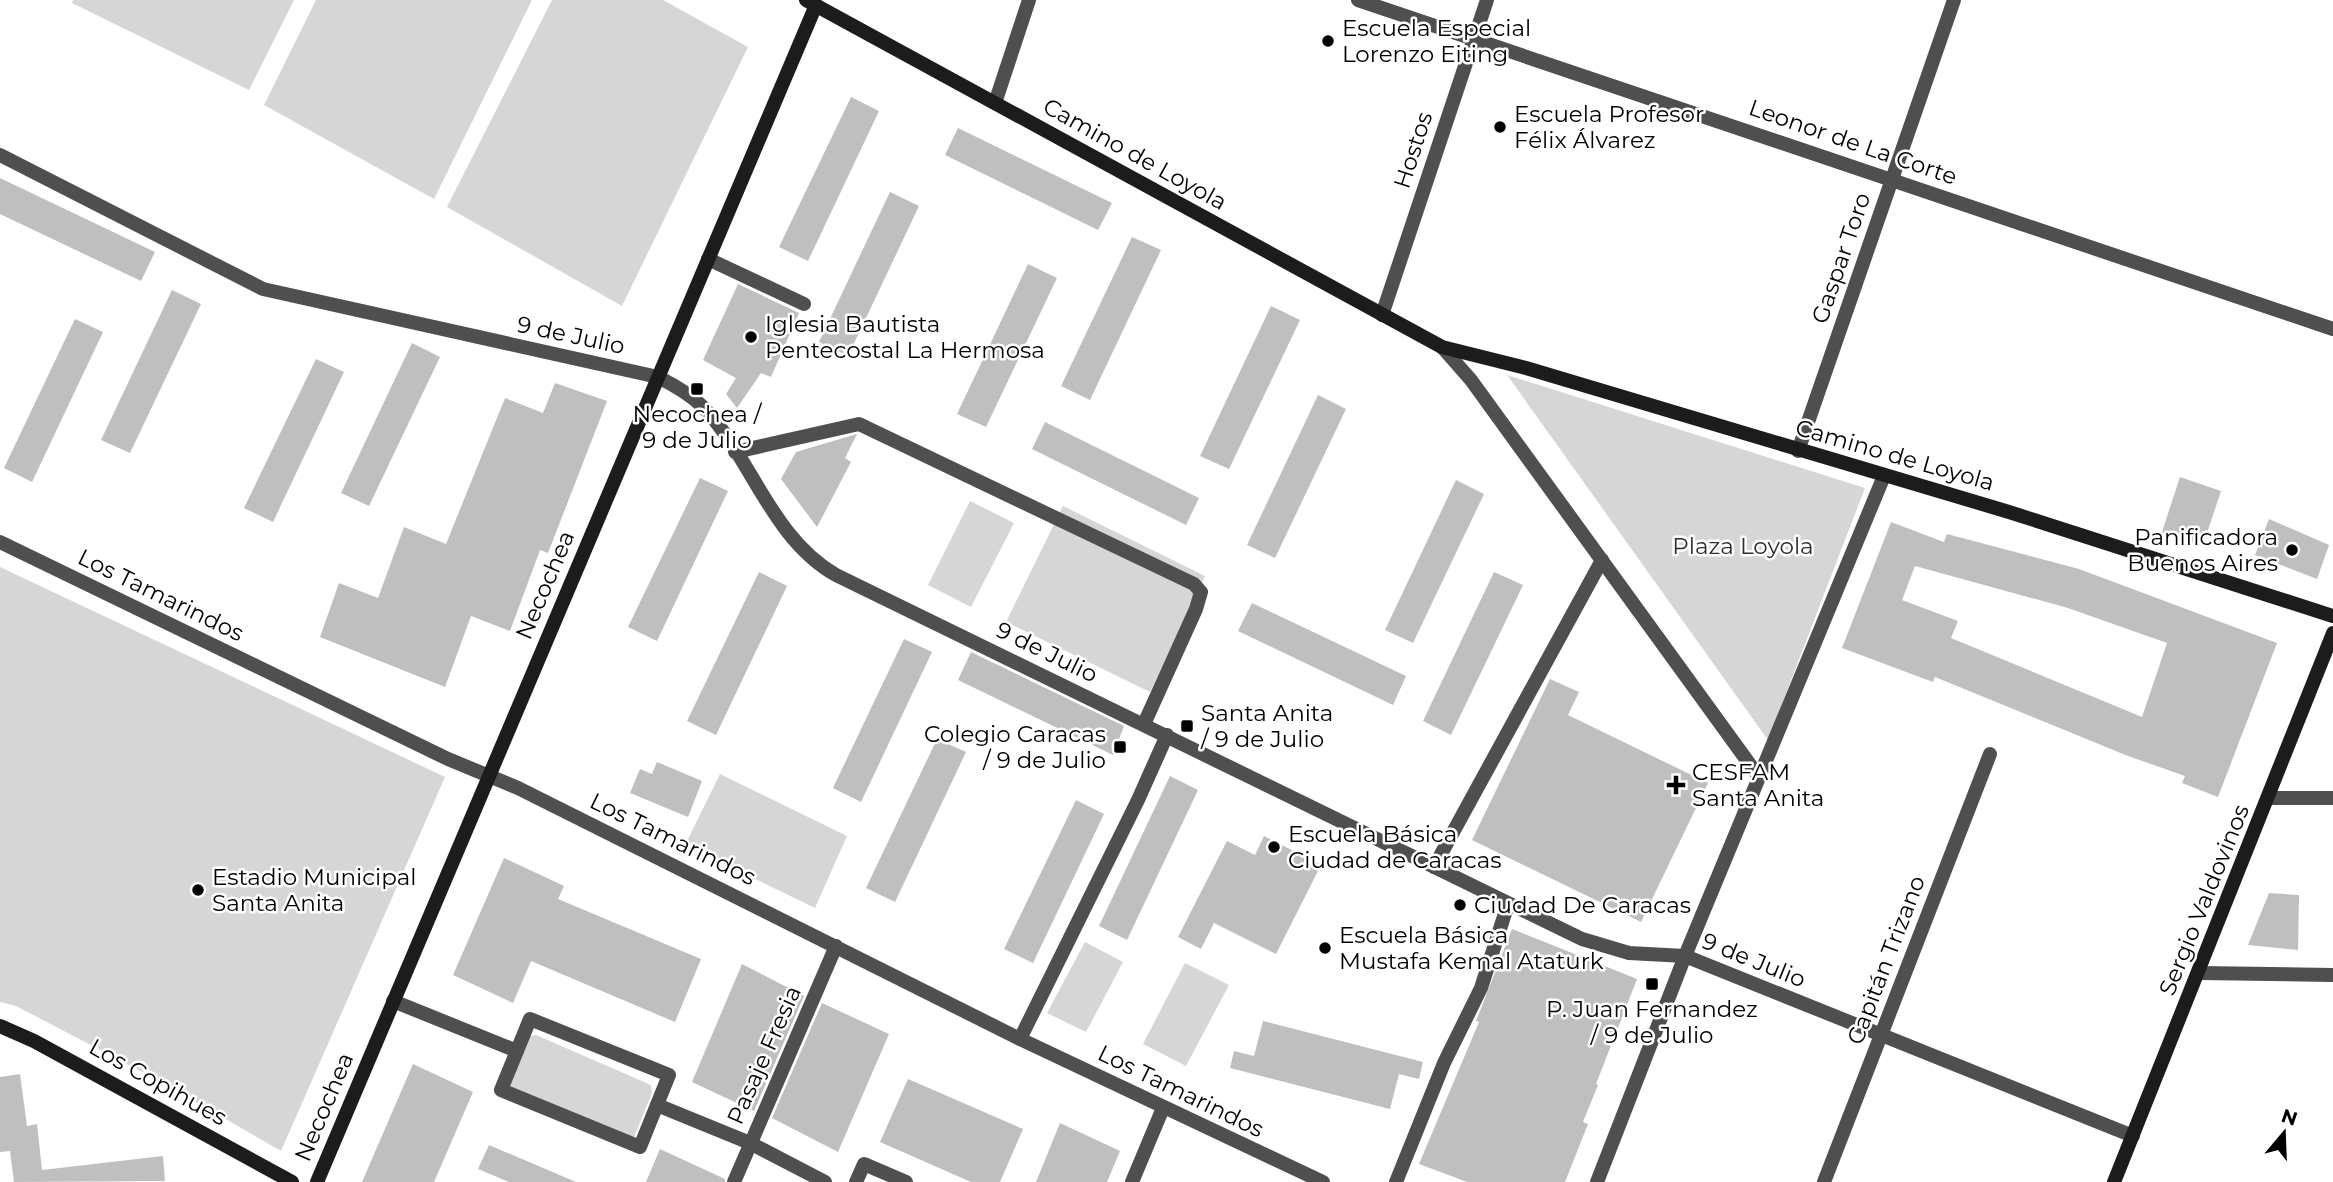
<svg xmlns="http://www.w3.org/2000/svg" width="2333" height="1182" font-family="Montserrat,sans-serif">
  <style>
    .green { fill: #d6d6d6 }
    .building { fill: #bfbfbf; fill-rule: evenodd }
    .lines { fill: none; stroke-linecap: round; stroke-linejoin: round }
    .street { stroke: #4f4f4f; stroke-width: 14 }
    .secondary { stroke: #1c1c1c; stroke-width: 14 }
    .poi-dot { fill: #000; stroke: #fff; stroke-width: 2.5 }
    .labels { text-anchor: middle; stroke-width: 5; stroke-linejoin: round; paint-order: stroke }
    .poi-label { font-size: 23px; fill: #000; stroke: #fff; text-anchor: start }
    .street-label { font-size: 23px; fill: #000; stroke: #fff }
    .park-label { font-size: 23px; fill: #2d2d2d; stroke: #fff }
  </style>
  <rect width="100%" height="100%" fill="#fff"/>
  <g class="green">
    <path d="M73 0H294L249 90 72 3Z"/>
    <path d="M316 0H532L434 199 264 105Z"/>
    <path d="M552 0H663L748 47 622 306 447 207Z"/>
    <path d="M1507 375 1865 488 1768 740Z"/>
    <path d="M970 501 1014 523 971 607 928 585Z"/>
    <path d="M1063 506 1205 576 1150 692 1006 622Z"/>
    <path d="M0 567 445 777 281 1151 156 1079 16 1006 0 1002Z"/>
    <path d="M720 774 847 836 815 908 685 845Z"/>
    <path d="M1085 942 1123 962 1086 1032 1047 1013Z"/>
    <path d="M1185 963 1229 985 1186 1066 1143 1044Z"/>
    <path d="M536 1035 651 1085 652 1093 632 1142 504 1088 526 1037Z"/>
  </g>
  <g class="building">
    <path d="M851 97 879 111 808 261 779 247Z"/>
    <path d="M958 128 1112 203 1098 230 945 155Z"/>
    <path d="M0 178 155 252 141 281 0 214Z"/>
    <path d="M890 192 919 206 848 356 819 342Z"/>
    <path d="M1132 237 1161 250 1090 400 1061 386Z"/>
    <path d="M1028 264 1057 278 986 427 957 414Z"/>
    <path d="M738 284 799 313 771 377 761 373 737 408 726 394 736 378 703 360Z"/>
    <path d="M172 290 201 304 130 453 101 440Z"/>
    <path d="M1271 306 1300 320 1229 469 1200 456Z"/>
    <path d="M75 319 103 332 32 482 4 468Z"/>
    <path d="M412 343 440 357 369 506 341 493Z"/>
    <path d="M316 359 344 372 273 522 244 508Z"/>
    <path d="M555 383 607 401 548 553 540 550 510 631 471 616 445 687 320 637 339 583 378 598 404 527 446 544 505 398 543 413Z"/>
    <path d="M1318 395 1346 409 1275 558 1247 545Z"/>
    <path d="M1045 422 1199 498 1186 525 1032 449Z"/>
    <path d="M857 434 845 458 851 462 817 527 781 479 796 452Z"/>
    <path d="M2180 477 2221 491 2203 545 2162 532Z"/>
    <path d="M700 478 728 491 657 641 628 627Z"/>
    <path d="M1456 480 1484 494 1413 643 1385 630Z"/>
    <path d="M2269 519 2329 545 2317 579 2255 555Z"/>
    <path d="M1891 522 1944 542 1947 534 2079 569 2277 643 2218 797 2182 783 2185 776 2128 756 1935 677 1933 682 1842 648ZM1915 566 2068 608 2167 643 2142 717 1951 638 1958 621 1902 600Z"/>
    <path d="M759 572 787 586 716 735 687 721Z"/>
    <path d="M1494 572 1523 585 1451 735 1423 721Z"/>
    <path d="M1252 603 1406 676 1393 705 1238 631Z"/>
    <path d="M904 639 932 652 861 802 833 788Z"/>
    <path d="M971 652 1124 726 1113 755 958 680Z"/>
    <path d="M1550 679 1579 692 1568 715 1708 783 1641 922 1472 840Z"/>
    <path d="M937 739 966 752 895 902 866 888Z"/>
    <path d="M657 762 702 781 688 817 630 793 640 769 652 774Z"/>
    <path d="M1170 776 1198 790 1127 940 1099 926Z"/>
    <path d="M1076 800 1104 814 1033 963 1004 949Z"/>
    <path d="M1264 836 1321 865 1276 954 1214 923 1201 949 1178 937 1227 841 1255 855Z"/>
    <path d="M504 858 564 886 558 899 701 959 675 1022 531 961 513 1003 453 975Z"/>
    <path d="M2269 893 2299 895 2298 950 2248 945Z"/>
    <path d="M1512 929 1637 979 1596 1084 1598 1085 1583 1122 1588 1124 1565 1182H1467L1419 1164 1479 1022 1476 1021Z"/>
    <path d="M742 964 804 996 754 1111 692 1082Z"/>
    <path d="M822 1003 889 1034 838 1152 772 1118Z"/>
    <path d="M1263 1021 1423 1062 1419 1079 1399 1074 1390 1109 1230 1068 1234 1051 1254 1056Z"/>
    <path d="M413 1064 473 1092 434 1182H362Z"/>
    <path d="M20 1074 27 1126 37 1124 42 1170 163 1156 165 1181 14 1182 10 1151 0 1152V1077Z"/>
    <path d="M908 1079 1023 1129 1000 1182H971L880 1142Z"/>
    <path d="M1060 1123 1120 1151 1107 1182H1036Z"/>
    <path d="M489 1145 576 1182H509L478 1169Z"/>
    <path d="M660 1149 725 1179V1182H646Z"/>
  </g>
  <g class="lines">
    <g class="street">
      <path d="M1358 0 2333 329"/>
      <path d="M995 103 1029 0"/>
      <path d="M0 155 263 289 658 377C674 385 690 394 703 407 752 458 771 538 836 575L1582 939 1629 953 1685 956 2133 1136"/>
      <path d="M708 259 804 304"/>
      <path d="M1382 315 1487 0"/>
      <path d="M1442 347 1471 380 1759 777"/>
      <path d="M1798 451 1954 0"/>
      <path d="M735 452 859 424 1194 584 1201 592 1196 609 1144 724"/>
      <path d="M0 542 448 759 518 788 1020 1039 1323 1182"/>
      <path d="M2269 798H2333"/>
      <path d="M1434 867 1602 560"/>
      <path d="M2199 973 2333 975"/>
      <path d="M393 1001 517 1051"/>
      <path d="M530 1019 669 1075 640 1147 501 1090Z"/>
      <path d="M1020 1039 1138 800 1167 735"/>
      <path d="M657 1105 750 1143 825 1182"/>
      <path d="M734 1182 836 946"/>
      <path d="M856 1182 864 1164 906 1182"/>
      <path d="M1132 1182 1163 1108"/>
      <path d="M1396 1182 1444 1063 1481 988 1508 904"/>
      <path d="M1597 1182 1685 956 1884 476"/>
      <path d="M1824 1182 1990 754"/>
    </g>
    <g class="secondary">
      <path d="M806 0 1442 347 1526 368 2009 512 2333 616"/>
      <path d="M0 1026 34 1041 292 1182"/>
      <path d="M317 1182 816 5"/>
      <path d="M2114 1182 2333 633"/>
    </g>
  </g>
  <g class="poi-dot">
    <circle cx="1328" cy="41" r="7"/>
    <circle cx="1500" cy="127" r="7"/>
    <circle cx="751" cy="337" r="7"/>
    <rect x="690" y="382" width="14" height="14" rx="3.5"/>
    <circle cx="2292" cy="550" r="7"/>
    <rect x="1180" y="719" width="14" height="14" rx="3.5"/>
    <rect x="1113" y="740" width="14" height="14" rx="3.5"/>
    <path d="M1672.5 774.5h7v7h7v7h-7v7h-7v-7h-7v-7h7z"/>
    <circle cx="1274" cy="847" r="7"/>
    <circle cx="198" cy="890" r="7"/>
    <circle cx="1460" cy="905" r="7"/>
    <circle cx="1325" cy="948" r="7"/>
    <rect x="1645" y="977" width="14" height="14" rx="3.5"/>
  </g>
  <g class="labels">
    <g class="poi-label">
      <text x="1342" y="36">Escuela Especial<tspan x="1342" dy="26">Lorenzo Eiting</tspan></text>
      <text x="1514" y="122">Escuela Profesor<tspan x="1514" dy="26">Félix Álvarez</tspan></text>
      <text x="765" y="332">Iglesia Bautista<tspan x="765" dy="26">Pentecostal La Hermosa</tspan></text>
      <text x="697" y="422" text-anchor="middle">Necochea /<tspan x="697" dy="26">9 de Julio</tspan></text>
      <text x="2278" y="545" text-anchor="end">Panificadora<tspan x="2278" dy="26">Buenos Aires</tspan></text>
      <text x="1201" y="721">Santa Anita<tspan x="1201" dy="26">/ 9 de Julio</tspan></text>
      <text x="1106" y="742" text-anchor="end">Colegio Caracas<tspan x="1106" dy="26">/ 9 de Julio</tspan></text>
      <text x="1692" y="780">CESFAM<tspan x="1692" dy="26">Santa Anita</tspan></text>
      <text x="1288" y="842">Escuela Básica<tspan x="1288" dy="26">Ciudad de Caracas</tspan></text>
      <text x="212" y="885">Estadio Municipal<tspan x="212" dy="26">Santa Anita</tspan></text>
      <text x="1474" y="913">Ciudad De Caracas</text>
      <text x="1339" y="943">Escuela Básica<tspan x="1339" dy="26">Mustafa Kemal Ataturk</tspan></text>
      <text x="1652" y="1017" text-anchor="middle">P. Juan Fernandez<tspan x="1652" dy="26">/ 9 de Julio</tspan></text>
    </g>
    <g class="street-label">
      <text transform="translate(1853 142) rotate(19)" y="8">Leonor de La Corte</text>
      <text transform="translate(1413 150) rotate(-72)" y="8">Hostos</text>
      <text transform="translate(1135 154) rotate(29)" y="8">Camino de Loyola</text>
      <text transform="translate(1841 258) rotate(-71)" y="8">Gaspar Toro</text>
      <text transform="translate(571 335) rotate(12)" y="8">9 de Julio</text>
      <text transform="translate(1895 455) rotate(16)" y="8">Camino de Loyola</text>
      <text transform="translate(545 585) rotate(-67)" y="8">Necochea</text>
      <text transform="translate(161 595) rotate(26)" y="8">Los Tamarindos</text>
      <text transform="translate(1047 652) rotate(26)" y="8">9 de Julio</text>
      <text transform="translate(673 839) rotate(26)" y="8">Los Tamarindos</text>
      <text transform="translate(2204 900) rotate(-68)" y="8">Sergio Valdovinos</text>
      <text transform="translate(1754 960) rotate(22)" y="8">9 de Julio</text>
      <text transform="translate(1886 960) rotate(-69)" y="8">Capitán Trizano</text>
      <text transform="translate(764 1055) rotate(-66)" y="8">Pasaje Fresia</text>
      <text transform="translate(158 1082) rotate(29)" y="8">Los Copihues</text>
      <text transform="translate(1181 1091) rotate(26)" y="8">Los Tamarindos</text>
      <text transform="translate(324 1107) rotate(-67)" y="8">Necochea</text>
    </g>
    <g class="park-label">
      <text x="1743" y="554">Plaza Loyola</text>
    </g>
  </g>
  <g transform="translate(2284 1133) rotate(19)" stroke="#ffffff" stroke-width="5" paint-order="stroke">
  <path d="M0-5L12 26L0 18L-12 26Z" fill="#000000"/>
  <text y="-10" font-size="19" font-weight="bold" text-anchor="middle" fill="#000000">N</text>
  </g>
</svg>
